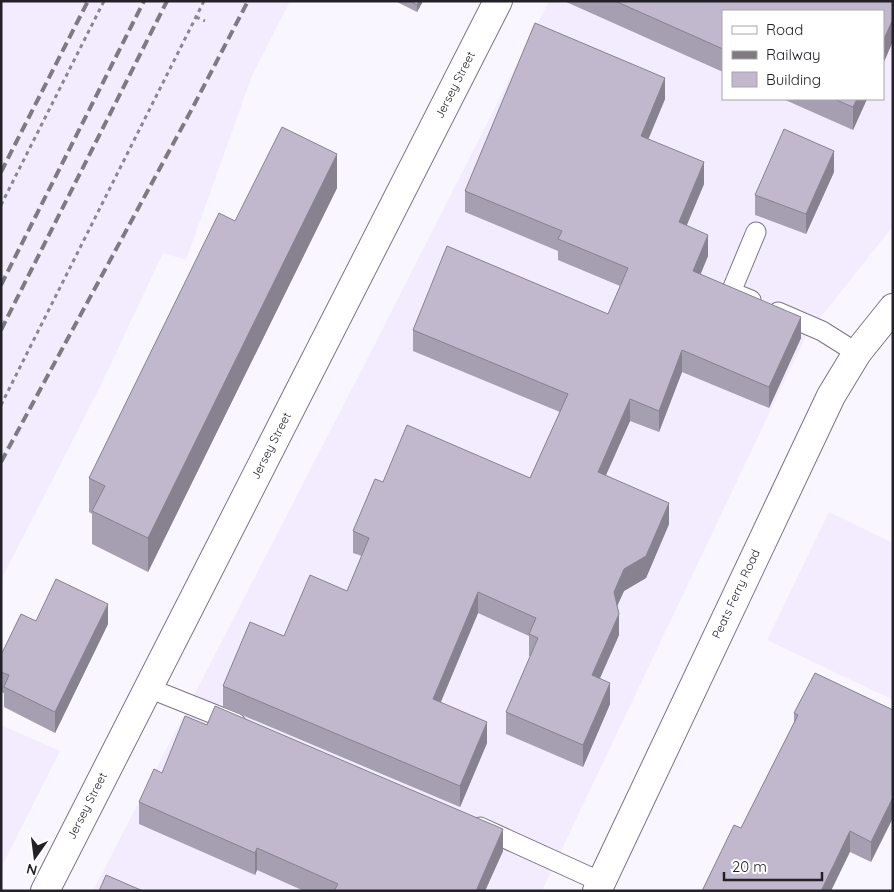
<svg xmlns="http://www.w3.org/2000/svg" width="894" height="892" font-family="Quicksand,sans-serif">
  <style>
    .built { fill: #f3ecfe; fill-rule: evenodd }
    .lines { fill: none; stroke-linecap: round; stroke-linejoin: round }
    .lane-casing { stroke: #7c7488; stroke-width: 21 }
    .street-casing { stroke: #7c7488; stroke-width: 30 }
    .secondary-casing { stroke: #7c7488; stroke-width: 30 }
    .path { stroke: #89868e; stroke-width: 3; stroke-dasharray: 4 4; stroke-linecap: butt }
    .lane { stroke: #fff; stroke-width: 19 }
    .street { stroke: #fff; stroke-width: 28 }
    .secondary { stroke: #fff; stroke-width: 28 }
    .rail { stroke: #7d7a82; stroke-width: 4; stroke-dasharray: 10 5; stroke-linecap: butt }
    .wall { fill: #a69eb1 }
    .shaded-wall { fill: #878190 }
    .building { fill: #c1b8ce; stroke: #878190 }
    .labels { text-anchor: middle; stroke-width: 4; stroke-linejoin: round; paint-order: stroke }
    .street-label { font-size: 12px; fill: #232028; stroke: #fff }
  </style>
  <rect width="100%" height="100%" fill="#f9f6ff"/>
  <g class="built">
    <path d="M1 1H290L252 76 186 260 163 253 99 389 1 580Z"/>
    <path d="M549 1H893V226L806 336 542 891H93L375 344ZM723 11H883V99H723Z"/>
    <path d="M829 512 893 543V700L767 640Z"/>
    <path d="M1 725 60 751 1 868Z"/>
  </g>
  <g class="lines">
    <g class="lane-casing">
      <g id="lane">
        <path d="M751 300 731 292 756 232"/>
        <path d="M778 312 822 331 857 353"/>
        <path d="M146 687 236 723"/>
        <path d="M480 827 601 882"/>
      </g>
    </g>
    <g class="street-casing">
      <path id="street" d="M45 891 498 1"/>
    </g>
    <g class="secondary-casing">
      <path id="secondary" d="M597 891 831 396 857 353 893 308"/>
    </g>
    <g class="path">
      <path d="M196 17 205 21"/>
      <path d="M1 205 104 1"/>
      <path d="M1 405 204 1"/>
    </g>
    <use href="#lane" class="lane"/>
    <use href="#street" class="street"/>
    <use href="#secondary" class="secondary"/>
    <g class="rail">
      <path d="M1 172 88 1"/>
      <path d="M1 285 144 1"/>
      <path d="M1 330 167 1"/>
      <path d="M1 462 193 107 248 1"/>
    </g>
  </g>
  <g class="wall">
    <path d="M395 1H423L417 12Z"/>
    <path d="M564 1H893V41L883 64 723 11V72Z"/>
    <path d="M665 99 648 139 704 184 686 226 708 256 700 274 801 338 769 408 682 372 659 432 630 421 606 475 669 524 646 578 624 591 617 606 619 635 600 678 610 704 583 767 506 734V712L531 656H529V636L478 613 441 702 487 743 460 807 223 707V686L284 636 347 591 362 556 353 553V531L383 482 530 478 560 412 413 351V330L608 314 620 286 558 260V251L465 212V191Z"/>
    <path d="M783 99H867L853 130Z"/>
    <path d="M834 172 806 234 755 215V195Z"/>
    <path d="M337 188 148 572 92 544V514L89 512V478L235 221Z"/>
    <path d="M36 621 108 624 55 733 4 707V693L1 692V655Z"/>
    <path d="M893 710 871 862 850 852 741 828 794 723V713Z"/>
    <path d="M162 773 503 851 485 891H304L257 870 255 875 139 824V802Z"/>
  </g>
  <g class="shaded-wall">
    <path d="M419 1H423L417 12V5Z"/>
    <path d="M893 19V41L883 64V41Z"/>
    <path d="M665 78V99L641 157V136Z"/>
    <path d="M857 99H867L853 130V107Z"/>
    <path d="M834 151V172L806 234V214Z"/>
    <path d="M337 154V188L148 572V538Z"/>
    <path d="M704 162V184L679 244V222Z"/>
    <path d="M708 235V256L693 293V271Z"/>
    <path d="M801 317V338L769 408V387Z"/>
    <path d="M682 350V372L659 432V411Z"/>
    <path d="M630 399V421L598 493V472Z"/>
    <path d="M669 503V524L646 578 624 591 614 613V592L624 569Z"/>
    <path d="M478 592V613L433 720V699Z"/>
    <path d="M108 604V624L55 733V712Z"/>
    <path d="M619 614V635L592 696V675Z"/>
    <path d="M610 683V704L583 767V745Z"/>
    <path d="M487 722V743L460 807V786Z"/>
    <path d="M893 797V818L871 862V842Z"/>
    <path d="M503 829V851L485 891H476Z"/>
    <path d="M850 831V852L831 891H821Z"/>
    <path d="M257 848V870L255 875V853Z"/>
  </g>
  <g class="building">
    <path d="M410 1H419L417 5Z"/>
    <path d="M615 1H893V19L883 41V11H723V49Z"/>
    <path d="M535 23 665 78 641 136 704 162 679 222 708 235 693 271 801 317 769 387 682 350 659 411 630 399 598 472 669 503 646 556 624 569 614 592 619 614 592 675 610 683 583 745 506 712 538 638 529 634 536 618 478 592 433 699 487 722 460 786 223 686 250 622 284 636 310 575 347 591 369 538 353 531 375 479 383 482 407 425 530 478 568 394 413 330 447 246 608 314 628 268 558 239 562 231 465 191Z"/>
    <path d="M834 99H857L853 107Z"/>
    <path d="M282 127 337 154 148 538 92 511 105 486 89 478 219 213 235 221Z"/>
    <path d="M784 129 834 151 806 214 755 195Z"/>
    <path d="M56 579 108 604 55 712 4 687 9 675 1 672V655L21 614 36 621Z"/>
    <path d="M815 673 893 710V797L871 842 850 831 821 891H702L734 825 741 828 798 715 794 713Z"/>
    <path d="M215 706 503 829 476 891H334L338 884 257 848 255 853 139 802 154 769 162 773 185 716 207 725Z"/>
    <path d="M106 875 143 891H99Z"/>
  </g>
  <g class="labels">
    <g class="street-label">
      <text transform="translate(455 85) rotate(-63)" y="4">Jersey Street</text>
      <text transform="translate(271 446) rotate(-63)" y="4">Jersey Street</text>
      <text transform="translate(736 594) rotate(-65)" y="4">Peats Ferry Road</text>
      <text transform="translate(87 806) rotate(-63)" y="4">Jersey Street</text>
    </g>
  </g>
  <rect width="894" height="892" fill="none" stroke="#232028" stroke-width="5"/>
  <rect x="722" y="10" width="162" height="90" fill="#ffffff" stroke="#a7a6a9"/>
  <rect x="732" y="26" width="25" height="8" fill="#ffffff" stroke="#a7a6a9"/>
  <text x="766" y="35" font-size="15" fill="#232028">Road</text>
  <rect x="732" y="51" width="25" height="8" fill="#7d7a82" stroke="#a7a6a9"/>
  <text x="766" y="60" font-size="15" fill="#232028">Railway</text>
  <rect x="732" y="72" width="25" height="15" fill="#c1b8ce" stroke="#a7a6a9"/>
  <text x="766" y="85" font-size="15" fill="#232028">Building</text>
  <g transform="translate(35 857) rotate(194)" stroke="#ffffff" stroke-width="4" paint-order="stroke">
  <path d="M0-4L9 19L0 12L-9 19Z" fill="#232028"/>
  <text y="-8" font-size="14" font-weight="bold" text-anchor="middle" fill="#232028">N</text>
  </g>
  <path d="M724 872v8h98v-8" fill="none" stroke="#232028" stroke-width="2.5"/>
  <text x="732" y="872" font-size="15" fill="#232028" stroke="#ffffff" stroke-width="4" paint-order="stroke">20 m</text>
</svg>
